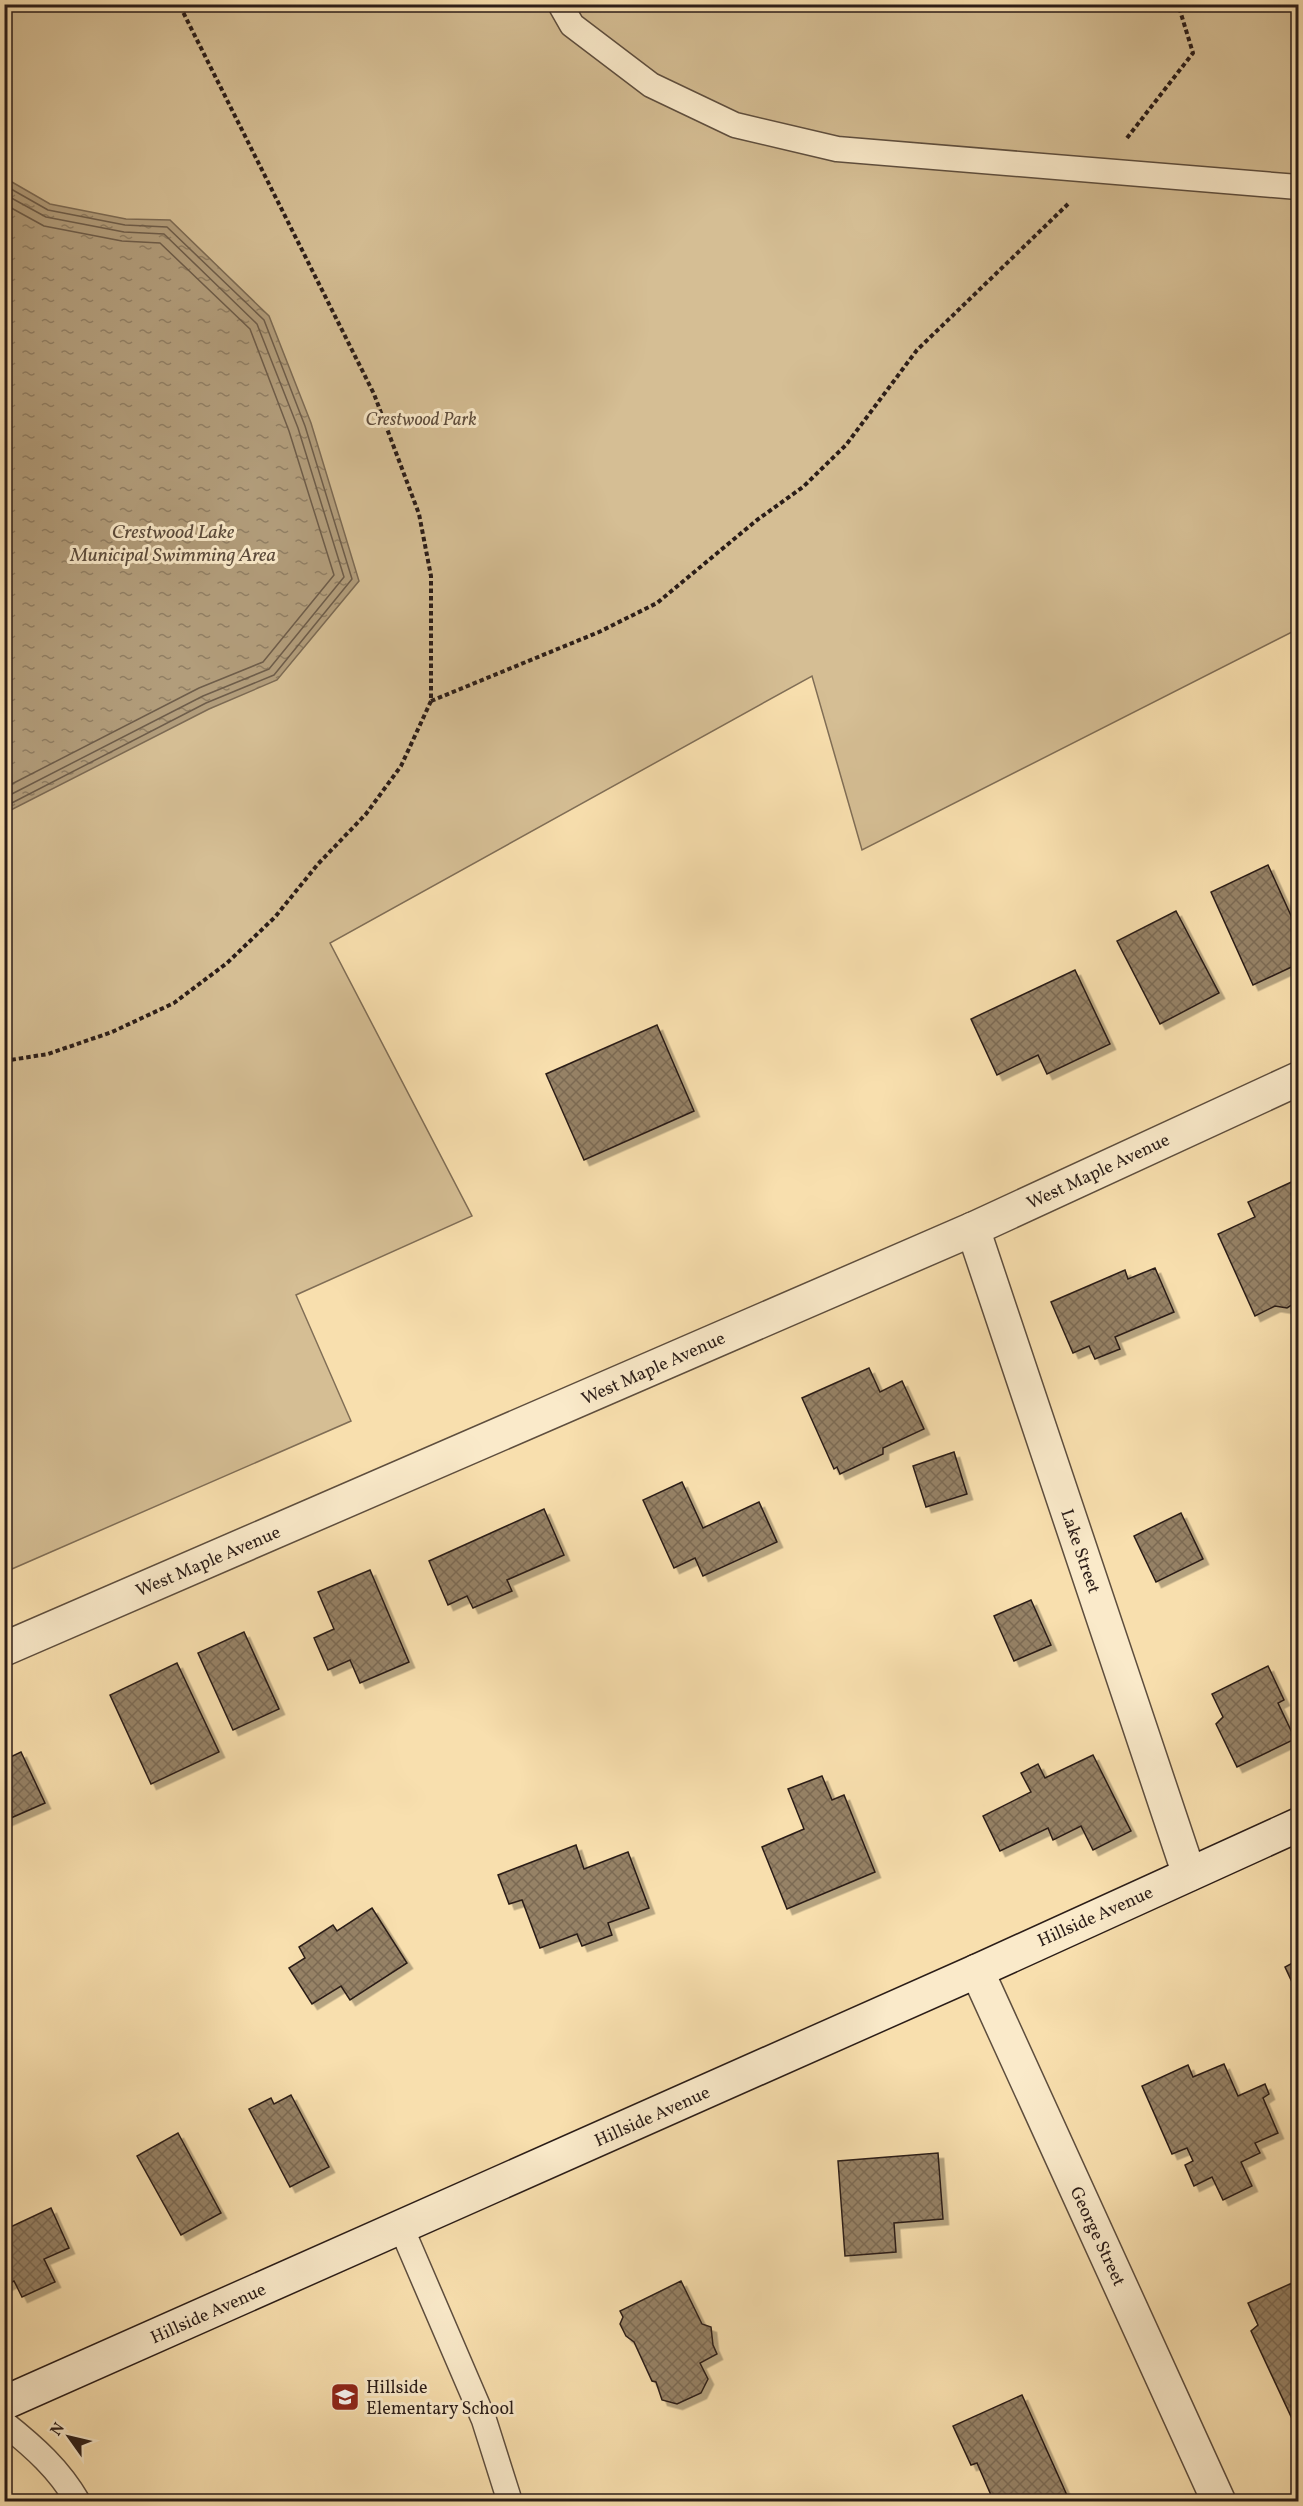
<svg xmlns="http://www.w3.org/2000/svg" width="1303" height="2506" font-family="Vollkorn,serif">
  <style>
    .park { fill: #d5be94; stroke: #806e56; stroke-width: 1.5 }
    .water { fill: url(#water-ripples); stroke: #7c6a53; stroke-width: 1.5 }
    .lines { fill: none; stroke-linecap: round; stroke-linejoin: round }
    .shore { stroke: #6e5d4a; stroke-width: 1.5 }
    .building { fill: url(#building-cross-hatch); stroke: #2b1d18; stroke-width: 1.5; filter: url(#shadow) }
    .service-casing { stroke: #5e4e3e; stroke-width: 27 }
    .minor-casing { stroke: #5e4e3e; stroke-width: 36 }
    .secondary-casing { stroke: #2b1d18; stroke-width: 36 }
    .path { stroke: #2b1d18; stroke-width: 4; stroke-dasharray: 4.5 3; stroke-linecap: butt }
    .service { stroke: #faeaca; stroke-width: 24 }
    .minor { stroke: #faeaca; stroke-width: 33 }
    .secondary { stroke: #faeaca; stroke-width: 33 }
    .labels { text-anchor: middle; stroke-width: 6; stroke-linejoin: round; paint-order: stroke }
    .park-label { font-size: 18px; font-style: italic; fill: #5e4d3d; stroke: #faeaca }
    .street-label { font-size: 18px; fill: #2b1d18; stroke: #faeaca }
    .poi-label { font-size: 18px; fill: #2b1d18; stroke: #faeaca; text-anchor: start }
    .water-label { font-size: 20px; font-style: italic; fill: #5a4a3b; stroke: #faeaca }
  </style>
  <defs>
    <pattern id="water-ripples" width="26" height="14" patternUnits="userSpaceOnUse" patternTransform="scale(1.5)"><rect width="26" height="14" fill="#b29d7b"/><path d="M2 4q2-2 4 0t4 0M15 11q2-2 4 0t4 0" fill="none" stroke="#917f64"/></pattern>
    <pattern id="building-cross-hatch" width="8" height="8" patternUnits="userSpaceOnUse" patternTransform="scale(1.5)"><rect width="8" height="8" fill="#968266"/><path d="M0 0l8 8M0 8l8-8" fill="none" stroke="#7b6a53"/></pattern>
    <filter id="shadow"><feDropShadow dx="5.5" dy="5.5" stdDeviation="0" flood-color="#0004"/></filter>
  </defs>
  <rect width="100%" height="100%" fill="#f8dfae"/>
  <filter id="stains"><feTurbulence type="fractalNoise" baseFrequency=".00333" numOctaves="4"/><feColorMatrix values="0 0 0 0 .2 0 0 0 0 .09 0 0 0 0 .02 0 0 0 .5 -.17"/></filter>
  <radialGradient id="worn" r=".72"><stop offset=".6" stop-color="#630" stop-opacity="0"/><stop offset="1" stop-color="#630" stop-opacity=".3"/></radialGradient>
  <path class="park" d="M5 5H1298V629L862 850 812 676 330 943 472 1216 296 1295 351 1421 5 1572Z"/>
  <path class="water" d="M5 178 50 204 126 219 170 220 269 316 311 423 359 581 277 680 209 709 5 813Z"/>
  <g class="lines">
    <g class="shore">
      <path d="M4 185 48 210 125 225 167 227 264 320 305 426 352 579 274 675 206 703 4 807"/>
      <path d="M4 194 46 217 124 232 164 234 257 324 298 428 344 577 269 669 203 696 4 798"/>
      <path d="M4 204 44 226 122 241 160 243 250 329 289 431 334 575 263 662 199 688 4 788"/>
    </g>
  </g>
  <g class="building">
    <path d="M1268 865 1298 931V964L1253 985 1211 892Z"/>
    <path d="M1176 911 1219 993 1160 1024 1117 941Z"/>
    <path d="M1075 970 1110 1044 1047 1074 1038 1055 997 1075 971 1019Z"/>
    <path d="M657 1025 694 1111 584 1160 546 1074Z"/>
    <path d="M1298 1179V1301L1287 1308 1275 1306 1255 1316 1218 1234 1255 1217 1248 1202Z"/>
    <path d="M1155 1268 1174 1312 1115 1337 1120 1349 1095 1359 1089 1346 1073 1353 1051 1302 1125 1270 1128 1279Z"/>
    <path d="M869 1368 880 1392 902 1381 924 1429 883 1448V1454L840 1474 837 1467 834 1469 802 1398Z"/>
    <path d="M954 1452 967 1494 926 1507 913 1466Z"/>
    <path d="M682 1482 703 1528 759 1502 777 1542 703 1576 695 1558 674 1568 643 1500Z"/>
    <path d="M544 1509 564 1555 507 1580 512 1591 473 1608 467 1596 448 1605 429 1561Z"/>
    <path d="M1181 1513 1203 1559 1156 1582 1134 1536Z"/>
    <path d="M370 1570 409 1662 360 1683 350 1660 328 1670 314 1638 334 1629 318 1592Z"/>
    <path d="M1031 1600 1051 1645 1014 1661 994 1616Z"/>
    <path d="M244 1632 279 1709 233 1730 198 1653Z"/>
    <path d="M177 1663 219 1752 151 1784 110 1695Z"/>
    <path d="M1268 1666 1284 1700 1278 1703 1295 1739 1237 1767 1216 1724 1223 1717 1212 1694Z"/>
    <path d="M21 1752 45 1803 4 1821V1760Z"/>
    <path d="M1093 1755 1131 1831 1093 1850 1081 1826 1053 1840 1048 1828 1000 1851 983 1816 1031 1792 1021 1773 1038 1764 1045 1778Z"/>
    <path d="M822 1776 832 1800 844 1795 875 1872 787 1909 762 1847 804 1829 788 1789Z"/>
    <path d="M576 1845 584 1869 628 1852 649 1908 608 1923 612 1935 582 1946 577 1934 540 1948 522 1900 509 1904 498 1875Z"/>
    <path d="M372 1908 407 1963 350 2000 341 1986 312 2004 289 1968 305 1958 299 1947 333 1925 337 1931Z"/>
    <path d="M1298 1960V1995L1285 1967Z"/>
    <path d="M1224 2064 1238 2096 1265 2084 1269 2094 1263 2098 1278 2133 1255 2143 1260 2153 1241 2162 1252 2186 1223 2200 1212 2177 1194 2186 1185 2165 1193 2161 1187 2148 1172 2154 1142 2086 1188 2065 1193 2077Z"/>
    <path d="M291 2095 329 2167 290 2187 249 2109 271 2098 274 2104Z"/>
    <path d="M178 2133 221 2213 181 2235 137 2156Z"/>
    <path d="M938 2153 943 2219 894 2223 896 2252 845 2256 838 2161Z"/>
    <path d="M51 2208 69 2248 44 2259 55 2282 22 2297 14 2281 4 2286V2230Z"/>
    <path d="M681 2281 702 2324 711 2327 713 2345 717 2354 700 2363 708 2379 701 2393 677 2404 662 2400 656 2382 652 2381 634 2342 626 2336 620 2324 623 2317 620 2311Z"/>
    <path d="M1292 2283 1298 2298V2424L1295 2425 1251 2331 1258 2325 1248 2303Z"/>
    <path d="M1022 2395 1070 2502H994L977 2463 971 2465 953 2426Z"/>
  </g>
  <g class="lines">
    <g class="service-casing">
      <g id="service">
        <path d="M560 4 572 25 651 85 735 125 837 149 1298 187"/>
        <path d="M401 2227 484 2420 510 2502"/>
        <path d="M4 2423C34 2447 59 2469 78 2502"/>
      </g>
    </g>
    <g class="minor-casing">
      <g id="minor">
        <path d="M973 1229 1189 1874"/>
        <path d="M4 1649 973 1229 1298 1079"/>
        <path d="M977 1971 1219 2502"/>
      </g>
    </g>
    <g class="secondary-casing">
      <path id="secondary" d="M4 2403 977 1971 1298 1825"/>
    </g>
    <g class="path">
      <path d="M1127 138 1193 53 1178 4"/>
      <path d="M431 701 599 632 657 603 757 520 803 487 846 445 917 350 1068 204"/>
      <path d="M4 1061 48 1054 112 1032 174 1003 227 963 275 917 318 864 366 814 401 766 431 701V576L419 514 374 394 179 4"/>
    </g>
    <use href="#service" class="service"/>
    <use href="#minor" class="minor"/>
    <use href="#secondary" class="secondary"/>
  </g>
  <defs>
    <g id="school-square" transform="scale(1.5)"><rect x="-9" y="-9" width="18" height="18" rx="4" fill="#8f2418" stroke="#faeaca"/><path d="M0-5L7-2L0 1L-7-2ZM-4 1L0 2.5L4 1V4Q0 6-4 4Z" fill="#fff"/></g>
  </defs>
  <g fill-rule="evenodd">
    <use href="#school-square" x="345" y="2397"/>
  </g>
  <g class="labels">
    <g class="park-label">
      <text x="421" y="425">Crestwood Park</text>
    </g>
    <g class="street-label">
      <text transform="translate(1098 1171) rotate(-25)" y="6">West Maple Avenue</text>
      <text transform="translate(653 1368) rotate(-24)" y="6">West Maple Avenue</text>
      <text transform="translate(1081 1551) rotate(71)" y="6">Lake Street</text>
      <text transform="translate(208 1561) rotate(-23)" y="6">West Maple Avenue</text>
      <text transform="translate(1095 1916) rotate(-24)" y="6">Hillside Avenue</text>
      <text transform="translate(652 2116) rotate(-24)" y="6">Hillside Avenue</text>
      <text transform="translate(1098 2236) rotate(65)" y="6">George Street</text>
      <text transform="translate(208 2313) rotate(-24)" y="6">Hillside Avenue</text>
    </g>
    <g class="poi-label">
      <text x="366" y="2393">Hillside<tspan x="366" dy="21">Elementary School</tspan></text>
    </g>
    <g class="water-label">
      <text x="173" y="538">Crestwood Lake<tspan x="173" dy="23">Municipal Swimming Area</tspan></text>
    </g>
  </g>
  <rect width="1303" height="2506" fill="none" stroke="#f8dfae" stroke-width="24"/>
  <rect x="6" y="6" width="1291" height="2494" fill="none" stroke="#2b1d18" stroke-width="3"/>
  <rect x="12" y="12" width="1279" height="2482" fill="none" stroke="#2b1d18" stroke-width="1.5"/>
  <g transform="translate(69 2437) rotate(304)" stroke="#faeaca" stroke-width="4.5" paint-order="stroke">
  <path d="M0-4.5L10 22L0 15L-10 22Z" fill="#2b1d18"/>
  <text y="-9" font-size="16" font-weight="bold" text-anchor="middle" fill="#2b1d18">N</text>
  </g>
  <rect width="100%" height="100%" filter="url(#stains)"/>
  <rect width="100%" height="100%" fill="url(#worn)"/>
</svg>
